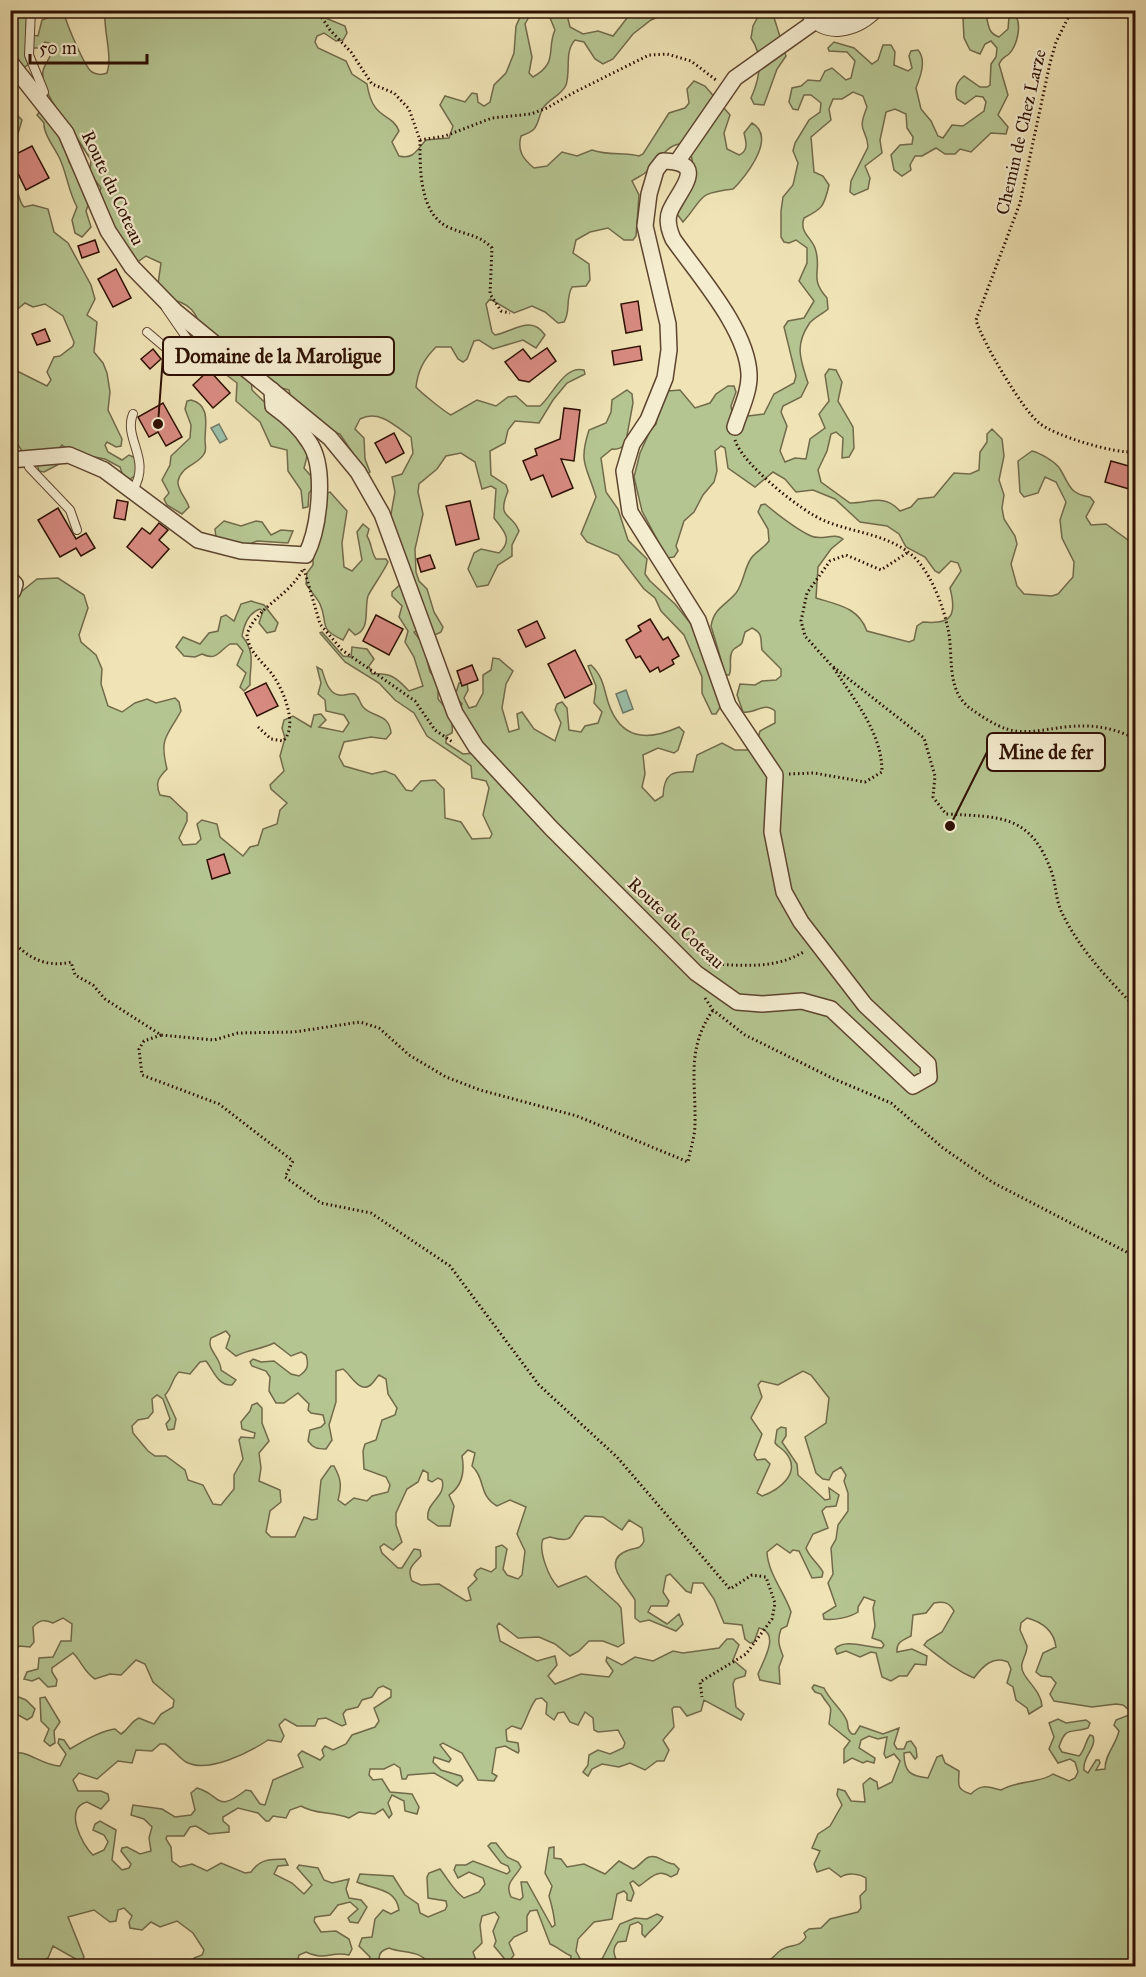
<svg xmlns="http://www.w3.org/2000/svg" width="1146" height="1977" font-family="'IM FELL Great Primer',serif">
  <style>
    .green { fill: #b5c591; stroke: #716a4a; stroke-width: 1.5; fill-rule: evenodd }
    .water { fill: #9bbfab; stroke: #6f7967; stroke-width: 1.5 }
    .building { fill: #d98b82; stroke: #2d0f02; stroke-width: 1.5 }
    .lines { fill: none; stroke-linecap: round; stroke-linejoin: round }
    .service-casing { stroke: #5e442f; stroke-width: 10 }
    .minor-casing { stroke: #5e442f; stroke-width: 18 }
    .tertiary-casing { stroke: #5e442f; stroke-width: 22 }
    .path { stroke: #2d0f02; stroke-width: 3; stroke-dasharray: 1.5 3; stroke-linecap: butt }
    .service { stroke: #f5edd0; stroke-width: 8 }
    .minor { stroke: #f5edd0; stroke-width: 15 }
    .tertiary { stroke: #f5edd0; stroke-width: 20 }
    .labels { text-anchor: middle; stroke-width: 4.5; stroke-linejoin: round; paint-order: stroke }
    .street-label { font-size: 18px; fill: #2d0f02; stroke: #f5edd0 }
    .leader { fill: none; stroke: #2d0f02; stroke-width: 2 }
    .callout-dot { fill: #2d0f02; stroke: #f5edd0; stroke-width: 2 }
    .callout { fill: #f5edd0; stroke: #2d0f02; stroke-width: 2 }
    .callout-label { font-size: 20px; text-anchor: middle; font-weight: bold; fill: #2d0f02 }
  </style>
  <rect width="100%" height="100%" fill="#f0e4b6"/>
  <filter id="stains"><feTurbulence type="fractalNoise" baseFrequency=".00333" numOctaves="4"/><feColorMatrix values="0 0 0 0 .2 0 0 0 0 .09 0 0 0 0 .02 0 0 0 .5 -.17"/></filter>
  <radialGradient id="worn" r=".72"><stop offset=".6" stop-color="#630" stop-opacity="0"/><stop offset="1" stop-color="#630" stop-opacity=".3"/></radialGradient>
  <g class="green">
    <path d="M306 10 345 26 347 33 343 40 336 41 324 33 317 36 315 42 318 48 346 61 352 74 367 84C373 122 391 111 399 131L392 142 399 156C414 160 417 149 426 140L449 138 453 126 440 105 445 96 465 102 472 93 477 94 478 102 484 106 490 102 494 85 506 73 514 53 516 26 522 13 527 12 530 15 525 24 532 57 529 73 533 77C559 62 546 50 555 30L550 18 551 11H569L567 15 570 27 583 34 598 31 613 36 627 18 637 11H672L651 20 633 34 613 59 603 64 595 59 584 42 575 40C564 52 571 70 566 85 562 95 549 99 543 108 539 115 539 123 534 129 530 133 526 134 521 136 517 151 523 159 534 168L547 166 562 152 577 156 592 150C609 156 623 152 639 156L643 154 669 113 685 108 689 103 687 89 694 81 705 86 730 115 724 133 727 149 739 155C749 151 746 141 744 133L752 123C775 136 751 169 738 184L733 189C695 194 706 196 683 222L677 214C691 193 697 175 690 150L679 144C665 146 656 165 645 173 641 176 636 178 632 181L639 195 636 236 633 240H624L608 228 590 232 576 240 573 253 589 264 590 280 586 286 572 287C565 300 571 311 564 322L558 323 545 312 532 306 514 313 490 299 486 304 492 332 495 335C513 332 531 314 545 335L536 348 523 340 493 349 479 340 474 341 467 359 463 362 458 359 451 347H436C424 359 418 370 416 387 420 392 445 412 451 415L477 400 496 406 508 397 516 396 527 406H540C553 395 564 365 584 370L585 374 567 383 553 400 539 423 515 421 508 430 505 443 490 451 491 475 506 485 508 491C496 520 512 512 519 531L512 545V556L498 565 488 585 477 587 468 569 474 553 481 549 499 553C514 539 503 530 494 518L496 489 491 486 482 489 475 462 461 453 446 456 437 469 419 484 418 492 423 514 415 549 416 572 419 581 427 589 434 612 443 627 441 632 435 635 424 628 414 632 423 644 430 672 438 682V699C447 709 454 719 452 733L446 736V743L463 754 474 753 460 711 462 704 455 696 459 683H467L468 690 464 698 469 708 476 706 483 693V675L491 670 493 658 499 659 513 671 506 684 502 708 509 732 519 729 517 714 522 712 534 729 555 741 561 723 555 710 557 704 562 702 567 708 569 730 581 732 585 726 598 723 602 712 594 703 596 686 588 666 591 665C603 676 604 689 608 702 620 739 646 742 679 727L684 732 678 750 674 753 658 748 643 755 645 774 642 787 655 801 663 796C664 773 672 771 693 772L697 755 722 743 735 750H748L757 742 760 731 775 723V711C764 701 756 714 743 712L737 695 740 684 755 685 762 681 776 680 781 676V669L762 650C760 639 764 634 752 628L745 632 742 643C740 646 736 647 734 649 727 655 733 668 729 675H725C721 658 716 643 711 626 714 608 725 606 736 593 744 583 744 567 752 557 757 551 764 548 769 541L768 529 758 512 761 505 765 504C777 514 798 530 811 536 822 541 834 532 843 539L831 549 818 567 816 598C838 605 858 607 867 631L909 642 914 640 917 626 923 622C952 625 957 615 950 588L961 571 958 563 951 561 939 573 935 571 925 557 906 547 899 534 887 526 860 522 835 499 813 490 796 492 785 479 773 472 755 487 728 468 725 448 721 446 715 451 717 471 714 482 703 495 694 512 684 521 676 546 678 551 674 557 667 558 642 511 634 477 640 453 650 431 656 424 659 406 668 391 680 390 695 408 710 403 716 394 728 386H734L736 392 731 406 733 418 742 420 748 416 764 414 774 394 794 383 796 376 784 327 788 321 804 318 814 301 799 281 807 263V248L796 240 789 243 784 242 781 237V211L783 197 793 185 798 163 793 151 795 143 809 120 820 112 821 103 811 95H804L798 110 793 109 789 102 792 88 801 86 808 80 820 81 825 71 832 68 846 80 851 78 855 61 847 52 829 51 828 48 834 42 854 48 872 64 878 60 883 45H891L895 52 894 65 908 71 912 68 909 56 911 51 918 50C927 60 920 78 916 88L921 109 931 121 938 136 943 138 952 125 963 126 984 111 986 102 983 97 976 96 965 104 957 99C954 89 956 82 964 76L980 87H987L990 85 991 64 996 57 997 48 991 41 985 44 980 54 970 50 964 38 963 19 975 11H993L987 19C989 28 989 33 999 37L1008 29 1009 17 1014 14C1023 23 1017 46 1009 54 1004 58 1002 57 999 64L1008 95 998 115 1008 127 1006 134 991 133 971 152 960 149 955 154H945L936 148 922 156H915L910 165 911 170 902 176 894 170 891 155 900 145 912 144 913 137 907 128 906 114 895 109 886 112 880 140 882 153 865 166 870 178 868 189 854 195 850 192 851 181 868 147C867 127 856 134 867 107L863 96 853 92 842 99H833L829 109 831 120 811 137 814 172 823 176 829 185C824 207 822 209 804 218 799 232 811 237 815 248 823 271 808 277 827 298L828 309C823 314 813 318 809 324 794 346 801 361 808 383L801 397 783 406 781 412 787 426 780 451 785 462 795 458 806 459 810 439 825 428 819 414 829 401 825 375 829 369 836 370 842 382 838 401 853 427 854 448 849 457 842 458 843 438 836 432 831 434 827 451 818 470 821 482 850 503C870 503 884 493 900 511L911 507 918 499 934 497 954 473 970 474 979 470 980 452 987 442V434L992 429 1002 439 1004 456 999 480 1004 495 1002 508 1004 519 1015 536 1017 544 1011 564 1017 586 1024 594 1052 596 1058 594 1073 577 1074 562 1062 538 1060 520 1066 502 1056 482 1045 477 1038 493 1024 497 1020 492 1018 461 1032 451C1040 453 1056 462 1060 469 1070 485 1069 494 1090 497L1094 502 1086 517 1091 525 1106 524 1132 543 1135 550V1966H744L746 1962C751 1963 756 1964 761 1964 771 1962 774 1955 781 1950 790 1944 800 1948 806 1937L804 1933 809 1929 821 1928 830 1919 858 1912 861 1908 860 1896 866 1890V1878C860 1874 848 1872 841 1877L829 1868 817 1872 814 1864 820 1851 812 1848 818 1834 830 1826 842 1805 837 1795 838 1789 845 1791 851 1801 865 1802 863 1784 870 1778 877 1782 878 1789 892 1782 900 1761 894 1754 886 1758 884 1754 887 1737 878 1739 869 1736 861 1740 859 1748 875 1758 874 1763 867 1761 863 1763 852 1758 844 1763V1749L850 1741 829 1724C832 1701 832 1712 821 1694L815 1692 812 1688 814 1685 824 1688C830 1701 842 1709 847 1721 849 1727 846 1729 852 1734H855L860 1726 883 1734 899 1728 894 1744 897 1749H904L907 1742 911 1741 916 1748 917 1757 915 1759 910 1752 904 1753C904 1772 910 1776 928 1778L937 1757 942 1755 945 1763 959 1771C959 1784 955 1789 971 1794 982 1783 988 1787 1001 1790 1018 1780 1038 1784 1053 1774L1069 1781 1075 1778 1078 1772 1075 1762 1070 1759 1058 1763 1049 1749 1054 1737 1049 1723 1058 1719 1066 1723 1086 1720 1090 1723 1088 1728C1071 1734 1066 1725 1059 1747L1062 1752 1079 1756C1085 1750 1085 1742 1090 1735L1093 1736C1097 1748 1082 1757 1084 1770L1088 1773 1096 1760H1099L1100 1763 1096 1770 1105 1769C1105 1754 1116 1745 1119 1731L1114 1725 1116 1720 1129 1715 1130 1711 1123 1705 1116 1704 1092 1707 1054 1701 1050 1694 1056 1683 1051 1677 1041 1676 1036 1672 1043 1653 1056 1647C1054 1631 1042 1622 1027 1618L1021 1623 1020 1630 1027 1646C1027 1653 1023 1658 1022 1664 1019 1677 1041 1688 1042 1706L1029 1714 1027 1708 1016 1700 1013 1687 1007 1683 1011 1669 1008 1662C993 1655 982 1667 974 1678 955 1670 940 1657 924 1645L927 1641 942 1632 954 1611C949 1602 943 1601 934 1603L926 1613 913 1615 911 1636C903 1640 896 1642 897 1652L912 1649 927 1656 926 1665 915 1664 907 1676H899L891 1681 882 1677 876 1653 871 1652 860 1657 846 1651 837 1654 835 1649C844 1638 868 1648 882 1648L884 1645 881 1641 872 1638 875 1626 873 1608 875 1601 864 1597 858 1607V1612C851 1617 833 1621 824 1619L823 1614 836 1606 828 1583 833 1574 831 1548 836 1539 838 1525 848 1511V1493L844 1481 846 1475 841 1467 833 1472 829 1480 823 1479 816 1473 805 1437 826 1423 829 1398 811 1375 803 1371 778 1385 761 1381 758 1385 762 1397 751 1418 762 1434 754 1455 757 1460 765 1459 770 1464 757 1493 762 1496C779 1490 802 1473 786 1453 783 1449 778 1447 775 1443L777 1430 781 1427 786 1428V1436L782 1442 797 1464 798 1475 825 1500 830 1499 829 1488 839 1495 836 1506 826 1507 822 1511 828 1528 813 1534 806 1548C809 1557 818 1563 823 1572L822 1577 812 1578 799 1551 793 1550 790 1553 777 1544 767 1552C768 1574 785 1593 791 1612L787 1626 781 1629C777 1640 779 1646 783 1656L779 1667 780 1684 760 1680 758 1674C763 1661 781 1633 759 1628L754 1642 750 1643 745 1639 742 1625 724 1623 714 1599 703 1583H693L691 1593 686 1591 670 1574 666 1576 663 1592 669 1601 667 1606H651L648 1612 667 1624 679 1614 683 1624 676 1631 649 1620 640 1622 635 1618V1600C629 1588 598 1560 629 1550 636 1547 640 1550 644 1541L642 1528 629 1520 622 1530 603 1517 585 1516C568 1533 578 1545 550 1537L543 1539C538 1551 549 1578 558 1587L586 1576 618 1604 621 1608 624 1643 618 1647 603 1641H589L579 1651 570 1656 555 1644 539 1637 518 1638 499 1623 497 1626 500 1641 537 1661 555 1656 557 1665 548 1676 555 1684 581 1674 609 1677 613 1671 606 1661 607 1657 622 1665 635 1657 653 1661 673 1651 683 1653 719 1648 727 1639H733L739 1645 733 1660 746 1671 745 1676 735 1679 733 1684 736 1707 744 1714 741 1720 704 1700 701 1711 687 1716 680 1707H674L672 1709 674 1727 663 1740 669 1750 664 1761H657L645 1770 630 1763 619 1767 602 1764 592 1769 588 1776 583 1772 588 1765 589 1755 598 1750 610 1754 623 1748 625 1743 618 1730 598 1732 594 1730 593 1718 585 1712 578 1725 570 1722 564 1712 558 1713 554 1720 546 1714 547 1703 542 1698 536 1699C528 1710 526 1722 521 1729L512 1726 506 1730 507 1741 518 1743 519 1751 518 1753 505 1746 496 1748 492 1773 497 1776 494 1781 478 1780 462 1753 443 1743 440 1745 451 1759 449 1762 434 1757 433 1762 441 1770 461 1776 463 1780 457 1786 434 1773 408 1775 406 1779H402L400 1768 394 1764 384 1769H370L369 1775 373 1780 382 1779 390 1792 412 1794 419 1807 417 1814 405 1811 404 1801 392 1795 388 1803 392 1814 389 1818 383 1809 375 1814 359 1812 349 1818C332 1811 316 1815 301 1806L290 1810 286 1818 273 1816 269 1821H266L258 1813 238 1808 223 1817V1821L229 1826V1832L209 1834 196 1826 190 1827 184 1836H167L166 1839 171 1847 172 1861 180 1867 192 1864 207 1871 221 1863 245 1873 251 1872C260 1859 270 1859 285 1859L288 1865 278 1866 274 1874 292 1883 304 1894 312 1885 297 1868 299 1865 318 1868 324 1880 332 1883 349 1879 346 1889 349 1898 361 1900 367 1907 358 1923 350 1922 348 1918 358 1909 350 1902 338 1905 330 1915 315 1917 314 1921 321 1932 336 1931 349 1939 352 1949 349 1955C329 1950 329 1962 306 1952L299 1955 296 1966H193L191 1963 194 1958 202 1955 204 1950 193 1933 177 1921 160 1927 151 1922 142 1930 130 1928 129 1922 132 1916 124 1908 118 1910 116 1921 110 1922 94 1910 68 1917 84 1957 81 1962 53 1946 48 1958 36 1963V1966H11V1755C24 1746 41 1766 60 1766L66 1754 58 1743 59 1739 64 1740 70 1749C83 1741 100 1731 115 1729L121 1734C129 1729 130 1722 139 1718L154 1724 161 1714 173 1707 174 1700 153 1682 145 1664 136 1660 121 1675 110 1674 95 1679C84 1672 82 1662 73 1653L52 1668V1672L57 1680 56 1686 48 1687 39 1678 32 1681 24 1679 27 1672 38 1669 39 1658 53 1657 61 1641H71L72 1624 63 1618 53 1623C44 1619 39 1620 33 1627L34 1642 30 1647 19 1646 11 1659V593L22 591 37 579 58 578 84 595 88 608 79 635 81 642 96 655 102 669 101 684 108 706 122 712 135 703 147 699 156 703 175 698 179 702 181 711C167 737 159 737 167 769 158 778 155 783 160 795L170 797 187 813V821L179 838 183 845 196 844 201 839 197 824 202 820 217 824 220 837 243 856 250 847 258 845 263 829 277 824 280 810 287 803 271 789 270 785 284 771 280 756 285 738 282 728 284 720 293 716 311 727 314 715 321 714 326 720 319 727 343 732 349 723 344 715 326 711 325 700 318 694 321 683 317 667 322 670C325 679 328 693 339 695 345 696 349 693 355 694 360 698 359 702 363 707 373 718 389 713 391 733L386 739 371 737 344 742 339 757 344 766 372 774 385 771 395 775 406 790 412 791 421 781 435 780 444 789 445 818 461 822 472 839 490 838 492 834 483 815 489 788 486 781 472 778 471 766 427 736 414 713 395 700 379 683 345 662 320 633 322 632 343 656 351 657 352 647 367 649 374 659 369 666 372 674C390 673 395 676 409 691L423 686 414 657 405 642 408 631 399 617 402 606 392 596V592L404 581 389 525 395 492 392 477 402 474 413 453 411 437C396 427 380 409 360 419L355 429 364 438 365 459 370 472 367 474 340 434 327 429 291 399 289 390 251 379 252 390 290 427 308 453 304 468 311 476 313 488 309 493 308 507 303 508 301 490 288 471 287 450 271 446 260 422 236 401 237 383 220 370 204 349 207 341C197 318 196 303 168 299L158 284 161 263 146 256 136 263 132 259 133 254 112 228 99 192 101 188 90 173 91 160 75 135 66 138 69 162 77 172 89 203 86 211 91 227 82 237 75 233 72 220 77 207C68 191 67 173 59 157 54 147 43 133 44 123L37 115 42 109 58 111C51 100 41 84 43 71 45 61 54 56 53 44L45 42 40 48H29V64L22 69C9 55 17 42 14 25 13 19 11 17 11 11H27L26 29 32 35 38 36 42 20 64 11C64 19 85 68 92 72 97 75 102 75 107 73 113 56 103 30 105 11ZM226 1331 230 1336 226 1348 236 1356C249 1349 260 1350 274 1343L291 1356 301 1352 306 1355C309 1365 308 1370 299 1376L291 1374 274 1361 261 1362 253 1359 250 1362 252 1366 266 1371 270 1377 269 1391 276 1403H284L298 1393 309 1404 308 1410 311 1413 323 1415 325 1423 321 1427 310 1430 308 1441C313 1448 317 1449 326 1449L332 1440 329 1425 336 1402V1371L343 1369C350 1374 359 1392 369 1386 373 1384 375 1379 379 1375L386 1379 388 1394 397 1408 395 1415 382 1420 376 1440 365 1444 363 1451 364 1469 386 1477 390 1485 388 1492 372 1496 367 1501 354 1498 345 1505 338 1500C342 1485 341 1479 334 1466H331L321 1480 317 1519 312 1520 304 1517 295 1537H271L266 1532 270 1511 281 1502 280 1490 259 1481 261 1468 259 1453 269 1441 262 1423V1408L257 1403 252 1405 250 1411 241 1422 242 1429 255 1433 254 1438 241 1437 239 1440 243 1459 234 1475V1489L221 1505 213 1504 203 1485 188 1480 185 1470 166 1456H155L148 1451 133 1433 132 1426 138 1420 148 1418 153 1412 152 1399 157 1395 163 1399 170 1419 166 1424 168 1430 174 1429 176 1419 165 1395C172 1388 172 1378 179 1372L190 1374 200 1362 206 1361C214 1371 218 1386 232 1385L236 1380 221 1370C221 1357 206 1350 211 1338ZM468 1450 475 1453 472 1466C486 1479 478 1495 497 1506L510 1500 526 1507 517 1534 525 1551 522 1575 518 1579 507 1575 503 1569 507 1549 502 1545 496 1547V1568L491 1572 481 1568 477 1570 474 1575 477 1579 468 1588 471 1600 466 1601 439 1584 421 1585 412 1581C406 1568 414 1564 421 1556L420 1550 414 1549 402 1568H398L382 1553 380 1547 384 1544 393 1550 402 1542 396 1525V1513L407 1489 418 1482 423 1470 428 1473V1480L432 1482 438 1478 442 1480C447 1497 425 1502 428 1519L438 1526H450L454 1506 449 1495C462 1486 465 1472 462 1456ZM383 1686 391 1690V1697L374 1708 379 1721 375 1727 352 1735 346 1744 333 1750 325 1746 322 1750 324 1756 320 1760 302 1751 298 1755 303 1767 273 1780 265 1805 260 1804 251 1791 246 1790C215 1814 222 1795 197 1788L191 1793 195 1810 191 1815 175 1817 162 1809 133 1805 131 1815 144 1819 152 1827 149 1838 151 1851 140 1854 127 1847 122 1848 121 1851 131 1864 129 1868 122 1870 112 1860 116 1830 100 1821 95 1824 93 1830 104 1835 108 1842 104 1850 93 1855C82 1845 63 1808 87 1802L101 1809 109 1800 108 1794 101 1791H78L73 1780 79 1773 97 1779 118 1761 132 1763 136 1750 152 1751 160 1744H165C173 1749 178 1757 186 1762 208 1774 250 1752 268 1740L281 1742 284 1736 279 1725 285 1719 297 1726H315L318 1719 326 1718 342 1726 346 1724 343 1714 346 1710 358 1707 362 1700 372 1697 378 1688Z"/>
    <path d="M761 11H772L786 56 777 69 764 105 754 104 751 98C760 78 764 57 751 38L753 26Z"/>
    <path d="M11 109 22 120 17 137 13 140 11 139Z"/>
    <path d="M11 179C20 186 16 198 24 207L33 205 48 209 54 232 68 243 91 285 95 299 87 315 97 322 94 352 103 363 107 373 110 392 108 410 122 439 121 446 116 447 107 442 105 445 108 452 122 460 129 455 136 458 137 474 129 480 123 476 120 467 105 459 73 453 62 445 58 450 61 463 44 472 39 471 37 464 41 450 22 451 16 442H13L11 447V368L47 386 51 380 47 372 54 357 60 356 73 346 74 342 63 316 45 304 33 307 25 303 13 313V326L11 328Z"/>
    <path d="M627 390 632 394 633 403 626 441C623 448 619 450 612 449L601 458 606 492 618 509 628 540 647 559 645 574 650 581 675 604 691 624 721 706 716 714H712L702 693V677L684 635 661 611 655 598 644 589 618 555 587 542 581 534 596 497C587 466 578 464 589 430L606 423 611 412 612 400Z"/>
    <path d="M191 400C211 405 205 425 205 440 205 445 207 450 204 454 198 465 182 465 178 481 177 490 186 498 189 507L182 514 167 505 164 499 169 493 162 480 170 465 171 456 190 438 191 425 185 409 187 401Z"/>
    <path d="M330 492 347 511 342 543 344 567 352 571 362 560 357 532 363 524 369 529 367 536C372 544 371 552 376 559H386L388 562C383 573 371 589 368 596 364 609 371 629 355 635L349 629 343 640C317 628 329 624 320 604 317 598 310 590 306 584L307 573 313 565V553L324 494Z"/>
    <path d="M224 521 241 526 256 521 262 522 271 535 281 530 293 531 288 543 257 541 245 546 216 538 215 529Z"/>
    <path d="M251 601 264 605 278 623 275 631 267 633 259 623 263 611 260 609C248 613 244 624 242 636 257 654 249 667 250 685L244 691 240 687 246 673 237 665 243 651 237 644H230C218 652 217 661 202 654L195 657 184 656 176 647 183 637 200 644 209 633 218 631 221 617 226 615 234 621 241 604Z"/>
    <path d="M11 1694 26 1700 35 1709 32 1717 27 1720 11 1711Z"/>
    <path d="M45 1697 60 1722 54 1731 55 1743 50 1746 44 1741 49 1729 41 1721 40 1698Z"/>
    <path d="M491 1843H496L507 1857 518 1862 521 1867C515 1878 504 1883 511 1897L520 1900 523 1897 521 1882H527L552 1927 555 1925C554 1914 552 1906 549 1896L552 1886 545 1873 549 1848 554 1847V1858L561 1859 567 1867 584 1864 605 1874 619 1861 633 1869C640 1866 643 1859 649 1857 658 1854 665 1864 674 1864L679 1869 677 1874 671 1877C657 1867 649 1880 639 1886L633 1881 630 1883 634 1893 631 1901 627 1900V1894L624 1891 617 1894 612 1919 594 1922 578 1939 576 1951 584 1966H570L571 1956C562 1952 558 1947 550 1944L537 1910 530 1911 527 1916V1931L514 1937 509 1943 514 1955 508 1963 494 1946 496 1941 493 1931 499 1917 495 1912 482 1916 480 1925 482 1943 473 1952 478 1966H462L460 1961 449 1966H429C423 1949 402 1954 389 1948 383 1950 379 1952 379 1959L388 1966H367L370 1957 359 1946 362 1938 372 1937 375 1919 383 1910 391 1914 399 1910C396 1888 375 1890 357 1882L360 1874 393 1876 405 1895 418 1904 420 1913 428 1917 445 1910 447 1906 446 1901 428 1898 427 1877 429 1873 440 1869C448 1879 453 1890 464 1898L479 1892 485 1884 483 1878 469 1872 458 1878 454 1870 456 1865H466L473 1861 507 1874 510 1871 508 1866 501 1863 488 1846Z"/>
    <path d="M657 1914 663 1917C660 1924 650 1930 645 1937L642 1934V1925L638 1922 630 1925 626 1941 618 1942C610 1951 616 1956 618 1966H586L592 1961 602 1959 620 1924 635 1918 647 1919Z"/>
  </g>
  <g class="water">
    <path d="M219 424 227 439 220 443 211 428Z"/>
    <path d="M626 690 633 709 623 713 616 694Z"/>
  </g>
  <g class="building">
    <path d="M32 146 49 178 26 190 10 157Z"/>
    <path d="M95 240 99 252 82 258 78 246Z"/>
    <path d="M116 269 131 298 113 307 98 279Z"/>
    <path d="M638 301 642 330 626 333 621 304Z"/>
    <path d="M45 329 50 341 37 345 32 334Z"/>
    <path d="M640 346 642 360 614 365 612 351Z"/>
    <path d="M547 348 556 361 529 382 519 380 505 362 523 349 531 359Z"/>
    <path d="M153 349 161 359 150 369 141 359Z"/>
    <path d="M209 370 230 393 213 408 193 385Z"/>
    <path d="M163 403 182 437 166 446 158 432 149 437 138 417Z"/>
    <path d="M564 408 580 410 574 461 561 459 573 488 552 497 543 475 531 480 523 461 537 455 535 449 560 439Z"/>
    <path d="M394 433 404 453 386 463 375 443Z"/>
    <path d="M1111 461 1136 468V491L1105 482Z"/>
    <path d="M117 500 128 502 125 520 114 518Z"/>
    <path d="M470 501 479 539 456 545 446 506Z"/>
    <path d="M58 508 76 539 86 533 95 548 81 556 76 548 60 557 38 520Z"/>
    <path d="M159 523 168 530 159 540 169 549 152 568 127 547 142 528 150 534Z"/>
    <path d="M430 555 435 568 421 572 417 559Z"/>
    <path d="M376 615 403 629 389 655 363 641Z"/>
    <path d="M650 619 663 640 668 637 679 656 672 660 674 664 660 672 658 667 650 672 640 656 636 658 626 640 641 631 638 626Z"/>
    <path d="M537 621 545 638 526 647 518 630Z"/>
    <path d="M575 650 592 684 565 698 548 664Z"/>
    <path d="M472 665 478 680 462 686 457 671Z"/>
    <path d="M266 683 278 706 257 716 245 693Z"/>
    <path d="M224 854 230 873 212 879 207 860Z"/>
  </g>
  <g class="lines">
    <g class="service-casing">
      <g id="service">
        <path d="M31 10 29 55 44 92 39 98"/>
        <path d="M147 332 193 371 198 369 201 365 197 353 166 308"/>
        <path d="M28 458 29 467 70 510 77 530"/>
        <path d="M133 490C152 459 123 439 133 414"/>
      </g>
    </g>
    <g class="minor-casing">
      <g id="minor">
        <path d="M10 62 66 133 108 231 132 267 175 311 330 438 358 472 382 514 455 713 476 747 551 828 696 973 737 1002 762 1004 802 1001 831 1009 913 1086 929 1077 928 1064 865 1005 801 922 784 892 772 832 775 775 728 705 698 620 630 512 624 471 632 444 648 420 665 378 669 350 668 324 645 226 649 194 656 170 663 161C710 162 679 190 670 211 666 220 669 230 673 239 698 275 747 329 749 374 750 391 740 411 735 427"/>
        <path d="M677 162 735 78 817 20"/>
        <path d="M10 460 69 455 104 470 198 540 241 551 306 555C319 529 327 468 309 442 300 427 287 416 273 406L272 390"/>
        <path d="M10 579 15 584 13 591 10 590"/>
      </g>
    </g>
    <g class="tertiary-casing">
      <path id="tertiary" d="M810 10C824 35 854 27 872 10"/>
    </g>
    <g class="path">
      <path d="M317 10 330 30 351 52 372 84 394 93 409 109 420 140 445 136 492 118 531 114 547 108 571 94 649 55 667 54 691 61 716 80"/>
      <path d="M1072 10 1056 42 1050 63 1020 203 976 320C982 341 1022 409 1039 423 1055 436 1115 454 1136 452"/>
      <path d="M420 140C420 169 419 215 450 228 466 235 480 235 492 248L490 294 501 311 510 313"/>
      <path d="M735 440C742 464 802 512 825 521 854 533 888 534 913 556 931 573 943 605 948 629 954 656 945 690 971 709 981 716 996 726 1007 729 1026 735 1046 729 1065 727 1091 724 1112 727 1136 739"/>
      <path d="M907 553 881 570 846 555 830 561 807 593 801 621 805 636 831 665 924 738 935 776 933 797 946 814C1001 817 1031 814 1052 873 1056 886 1056 901 1062 913 1080 950 1108 979 1136 1008"/>
      <path d="M304 569 320 624 342 650 415 701 435 730 454 743"/>
      <path d="M258 727 271 739 283 741C299 726 283 689 272 674 262 661 248 652 247 634 258 605 288 598 303 569"/>
      <path d="M789 774 814 773 865 782 882 772C882 732 854 700 833 667"/>
      <path d="M10 938C27 958 46 968 71 962L75 975 93 985 105 999 161 1035 214 1040 238 1033 294 1032 360 1022 379 1028 409 1055 446 1077 480 1090 577 1116 688 1162C690 1150 695 1137 695 1124 696 1080 686 1049 713 1010"/>
      <path d="M709 964C743 965 775 970 805 951"/>
      <path d="M705 998 713 1010 745 1035 834 1079 891 1103 943 1148 992 1182 1136 1257"/>
      <path d="M161 1035 144 1041 139 1049 142 1075 219 1104 293 1161 285 1177 321 1203 371 1213 450 1266 539 1385 617 1457 730 1589 752 1575 766 1577 775 1603 772 1619 746 1654 700 1682 702 1697"/>
    </g>
    <use href="#service" class="service"/>
    <use href="#minor" class="minor"/>
    <use href="#tertiary" class="tertiary"/>
  </g>
  <g class="labels">
    <g class="street-label">
      <text transform="translate(1021 132) rotate(-77)" y="6">Chemin de Chez Larze</text>
      <text transform="translate(113 188) rotate(65)" y="6">Route du Coteau</text>
      <text transform="translate(676 923) rotate(43)" y="6">Route du Coteau</text>
    </g>
  </g>
  <path class="leader" d="M158 424L163 356M950 826L987 752"/>
  <g class="callout-dot">
    <circle cx="158" cy="424" r="6"/>
    <circle cx="950" cy="826" r="6"/>
  </g>
  <g class="callout">
    <rect x="163" y="337" width="231" height="38" rx="6"/>
    <rect x="987" y="733" width="118" height="38" rx="6"/>
  </g>
  <g class="callout-label">
    <text x="278" y="363">Domaine de la Maroligue</text>
    <text x="1046" y="759">Mine de fer</text>
  </g>
  <rect width="1146" height="1977" fill="none" stroke="#f0e4b6" stroke-width="36"/>
  <rect x="12" y="12" width="1122" height="1953" fill="none" stroke="#2d0f02" stroke-width="3"/>
  <rect x="18" y="18" width="1110" height="1941" fill="none" stroke="#2d0f02" stroke-width="1.5"/>
  <path d="M30 54v9h117v-9" fill="none" stroke="#2d0f02" stroke-width="3"/>
  <text x="39" y="54" font-size="18" fill="#2d0f02" stroke="#f5edd0" stroke-width="4.5" paint-order="stroke">50 m</text>
  <rect width="100%" height="100%" filter="url(#stains)"/>
  <rect width="100%" height="100%" fill="url(#worn)"/>
</svg>
